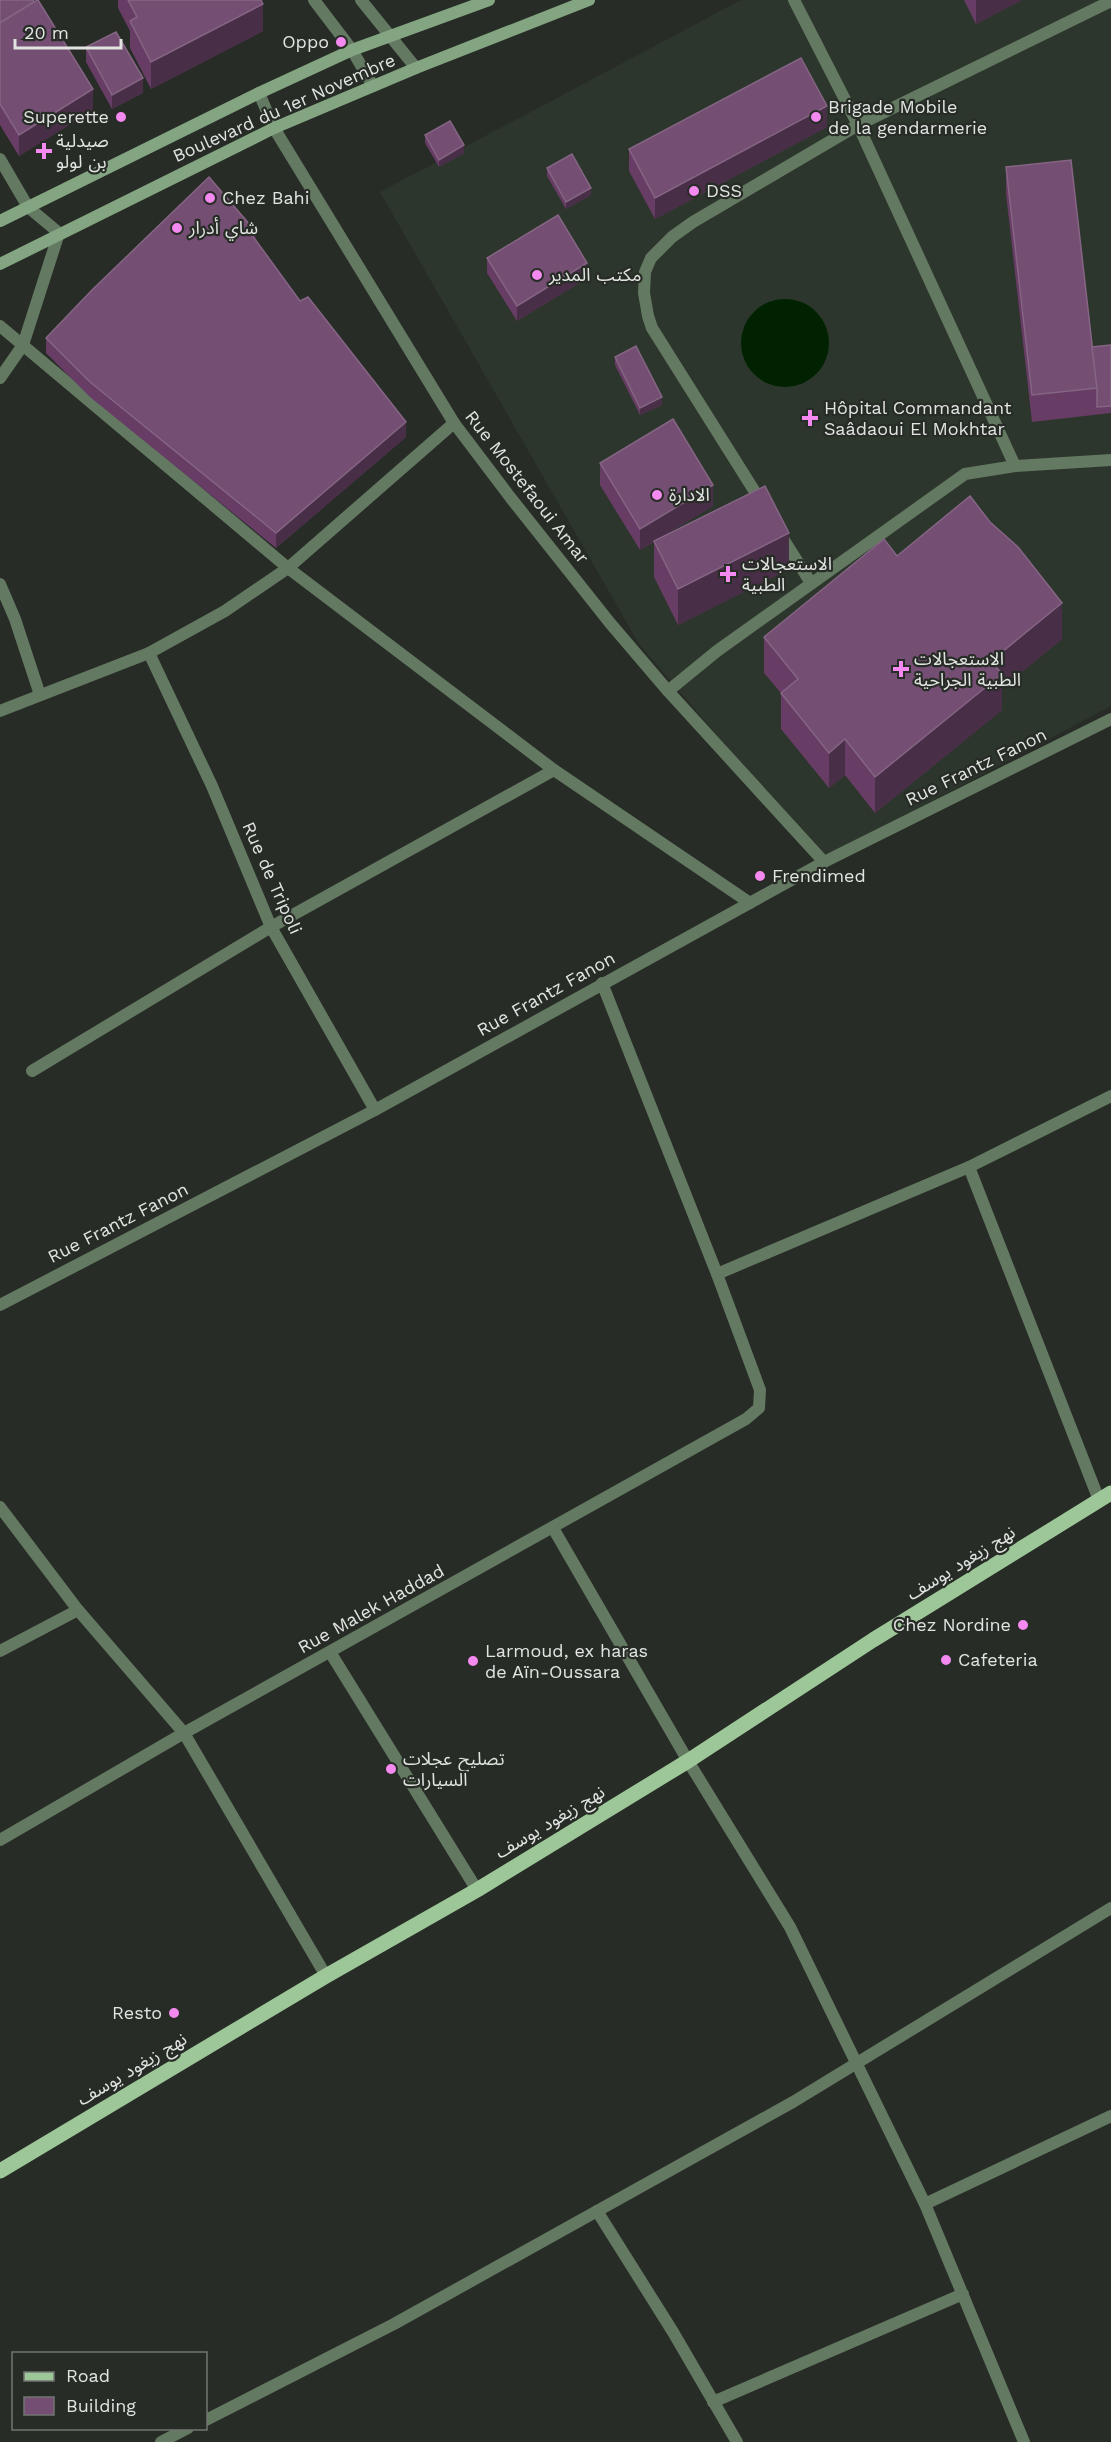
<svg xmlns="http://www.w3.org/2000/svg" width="1111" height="2442" font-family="'Work Sans','Noto Sans Arabic',sans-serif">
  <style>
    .built { fill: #2d362c }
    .water { fill: #020 }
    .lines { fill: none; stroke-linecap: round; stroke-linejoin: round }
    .lane { stroke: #647962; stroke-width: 12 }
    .street { stroke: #647962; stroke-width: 12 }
    .secondary { stroke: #84a581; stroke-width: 12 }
    .primary { stroke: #9dc798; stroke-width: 15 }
    .wall { fill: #673c65 }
    .shaded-wall { fill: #482e46 }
    .building { fill: #744e73; stroke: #856584; stroke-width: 1.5 }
    .poi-dot { fill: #f489f0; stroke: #272c26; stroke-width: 2 }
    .labels { text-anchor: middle; stroke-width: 4.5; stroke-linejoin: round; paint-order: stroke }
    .poi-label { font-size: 18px; fill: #e1e4e1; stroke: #272c26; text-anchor: start }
    .street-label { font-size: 18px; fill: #e1e4e1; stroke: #272c26 }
  </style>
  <rect width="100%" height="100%" fill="#272c26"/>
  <path class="built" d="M741 0H1111V706L823 859 639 644 380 192Z"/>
  <circle class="water" cx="785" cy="343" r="44"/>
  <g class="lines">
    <g class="lane">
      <path d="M794 0 858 125 1015 466"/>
      <path d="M762 503 652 328 648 316 644 293 645 272 651 258 672 237 693 222 858 125 1111 1"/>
      <path d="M780 534 811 583"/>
      <path d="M668 691 717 651 965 474 1015 466 1111 460"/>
    </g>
    <g class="street">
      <path d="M314 0 352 50 373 86"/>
      <path d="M361 0 416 68"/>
      <path d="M259 93 274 128 454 423 510 497 610 623 668 691 824 862"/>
      <path d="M0 159 28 207 59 233 23 345 0 378"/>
      <path d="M0 326 288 568 554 770 750 903"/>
      <path d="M0 584 15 619 40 695"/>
      <path d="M149 653 212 786 271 927 375 1110"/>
      <path d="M0 711 149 653 225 611 288 568 454 423"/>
      <path d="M32 1071 271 927 554 770"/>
      <path d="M717 1274 969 1167"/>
      <path d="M0 1305 375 1110 824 862 1111 719"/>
      <path d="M1099 1500 969 1167 1111 1096"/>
      <path d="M0 1507 78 1610 184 1733 326 1976"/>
      <path d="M553 1528 688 1761 790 1927 925 2204 1024 2442"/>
      <path d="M0 1651 78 1610"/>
      <path d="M330 1652 477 1890"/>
      <path d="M0 1840 184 1733 746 1419 759 1408 760 1390 717 1274 602 983"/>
      <path d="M925 2204 1111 2116"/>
      <path d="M597 2211 673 2332 737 2442"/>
      <path d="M713 2402 963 2294"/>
      <path d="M206 2420 394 2324 793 2102 1111 1908"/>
      <path d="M161 2442 188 2428"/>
    </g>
    <g class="secondary">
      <path d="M0 221 259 93 352 50 489 0"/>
      <path d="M0 264 274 128 416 68 589 0"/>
    </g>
    <path class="primary" d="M0 2171 326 1976 477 1890 688 1761 873 1640 1111 1493"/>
  </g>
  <g class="wall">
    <path d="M0 0 93 110 19 156 0 125Z"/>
    <path d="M118 0H261L263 31 151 89 130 48V31L118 8Z"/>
    <path d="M964 0H1022L976 24Z"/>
    <path d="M86 47 143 93 112 109 86 62Z"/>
    <path d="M827 127 655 219 629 171V149Z"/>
    <path d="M425 135 464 153 439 167 425 143Z"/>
    <path d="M1006 167 1092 347 1111 345V413L1032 422 1006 194Z"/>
    <path d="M547 168 591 195 566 209 547 176Z"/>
    <path d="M256 241 300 301 406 437 276 548 90 397 46 353V338Z"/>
    <path d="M487 258 587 278 517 321 487 273Z"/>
    <path d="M615 357 662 405 640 415 615 365Z"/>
    <path d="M600 463 713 506 660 538 789 569 678 625 654 577V542L640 550 600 485Z"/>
    <path d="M897 556 1062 639 1002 688V710L875 813 845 775 829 788 781 729V693L764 673V637Z"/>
  </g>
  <g class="shaded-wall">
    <path d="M976 0H1022L976 24Z"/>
    <path d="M263 4V31L151 89V62Z"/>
    <path d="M143 78V93L112 109V95Z"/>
    <path d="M93 89V110L19 156V135Z"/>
    <path d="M827 106V127L655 219V198Z"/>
    <path d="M464 145V153L439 167V160Z"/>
    <path d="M591 188V195L566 209V202Z"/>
    <path d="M256 232V246L252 235Z"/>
    <path d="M587 263V278L517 321V306Z"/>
    <path d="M662 397V405L640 415V408Z"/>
    <path d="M406 422V437L276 548V533Z"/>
    <path d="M713 485V506L640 550V529Z"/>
    <path d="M789 533V569L678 625V589Z"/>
    <path d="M1062 603V639L1002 688V710L875 813V777L991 661Z"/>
    <path d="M845 739V775L829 788V753Z"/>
  </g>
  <g class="building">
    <path d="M0 0H33L34 2 0 23Z"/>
    <path d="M37 0H38L93 89 19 135 0 104V23Z"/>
    <path d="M128 0H261L263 4 151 62 130 21 137 17Z"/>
    <path d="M116 32 143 78 112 95 86 47Z"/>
    <path d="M801 58 827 106 655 198 629 149Z"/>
    <path d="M450 121 464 145 439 160 425 135Z"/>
    <path d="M572 154 591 188 566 202 547 168Z"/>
    <path d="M1071 160 1097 388 1032 395 1006 167Z"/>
    <path d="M209 177 256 232 252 235 300 301 308 297 406 422 276 533 90 382 46 338 92 290Z"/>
    <path d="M558 215 587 263 517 306 487 258Z"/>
    <path d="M1111 345V406L1097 407V388L1092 347Z"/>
    <path d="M636 346 662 397 640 408 615 357Z"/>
    <path d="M673 419 713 485 640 529 600 463Z"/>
    <path d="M765 486 789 533 678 589 654 541Z"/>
    <path d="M970 496 990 522 1018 547 1062 603 991 661 1002 674 875 777 845 739 829 753 781 693 798 679 764 637 884 539 897 556Z"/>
  </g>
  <g class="poi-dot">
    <circle cx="341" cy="42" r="6"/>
    <circle cx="121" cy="117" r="6"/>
    <circle cx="816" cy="117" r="6"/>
    <path d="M41 142h6v6h6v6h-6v6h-6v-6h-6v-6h6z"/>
    <circle cx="694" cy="191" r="6"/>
    <circle cx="210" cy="198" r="6"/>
    <circle cx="177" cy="228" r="6"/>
    <circle cx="537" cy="275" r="6"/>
    <path d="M807 409h6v6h6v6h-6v6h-6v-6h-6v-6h6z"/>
    <circle cx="657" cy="495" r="6"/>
    <path d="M725 565h6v6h6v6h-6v6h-6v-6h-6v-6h6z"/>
    <path d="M898 660h6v6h6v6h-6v6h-6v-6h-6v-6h6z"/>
    <circle cx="760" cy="876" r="6"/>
    <circle cx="1023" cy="1625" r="6"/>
    <circle cx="946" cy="1660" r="6"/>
    <circle cx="473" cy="1661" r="6"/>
    <circle cx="391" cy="1769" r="6"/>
    <circle cx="174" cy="2013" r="6"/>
  </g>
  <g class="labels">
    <g class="poi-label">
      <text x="329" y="48" text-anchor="end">Oppo</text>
      <text x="828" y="113">Brigade Mobile<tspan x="828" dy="21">de la gendarmerie</tspan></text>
      <text x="109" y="123" text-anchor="end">Superette</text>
      <text x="56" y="147">صيدلية<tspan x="56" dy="21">بن لولو</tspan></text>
      <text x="706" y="197">DSS</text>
      <text x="222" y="204">Chez Bahi</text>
      <text x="189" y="234">شاي أدرار</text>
      <text x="549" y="281">مكتب المدير</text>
      <text x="824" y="414">Hôpital Commandant<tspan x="824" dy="21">Saâdaoui El Mokhtar</tspan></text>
      <text x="669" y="501">الادارة</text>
      <text x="742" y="570">الاستعجالات<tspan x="742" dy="21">الطبية</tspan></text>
      <text x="914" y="665">الاستعجالات<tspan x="914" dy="21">الطبية الجراحية</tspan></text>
      <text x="772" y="882">Frendimed</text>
      <text x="1011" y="1631" text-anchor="end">Chez Nordine</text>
      <text x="485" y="1657">Larmoud, ex haras<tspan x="485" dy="21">de Aïn-Oussara</tspan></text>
      <text x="958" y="1666">Cafeteria</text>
      <text x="403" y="1765">تصليح عجلات<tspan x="403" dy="21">السيارات</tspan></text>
      <text x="162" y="2019" text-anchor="end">Resto</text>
    </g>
    <g class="street-label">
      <text transform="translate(284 108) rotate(-24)" y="6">Boulevard du 1er Novembre</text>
      <text transform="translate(527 487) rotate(52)" y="6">Rue Mostefaoui Amar</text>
      <text transform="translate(976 767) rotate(-26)" y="6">Rue Frantz Fanon</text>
      <text transform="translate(272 878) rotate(66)" y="6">Rue de Tripoli</text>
      <text transform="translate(546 994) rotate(-29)" y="6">Rue Frantz Fanon</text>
      <text transform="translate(118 1223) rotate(-27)" y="6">Rue Frantz Fanon</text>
      <text transform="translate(961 1563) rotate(-32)" y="6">نهج زيغود يوسف</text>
      <text transform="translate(371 1609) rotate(-29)" y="6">Rue Malek Haddad</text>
      <text transform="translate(550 1822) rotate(-31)" y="6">نهج زيغود يوسف</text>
      <text transform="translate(132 2069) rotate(-31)" y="6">نهج زيغود يوسف</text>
    </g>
  </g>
  <rect x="12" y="2352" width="195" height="78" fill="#272c26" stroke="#717671" stroke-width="1.5"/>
  <rect x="24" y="2372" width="30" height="9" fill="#9dc798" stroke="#717671" stroke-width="1.5"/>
  <text x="66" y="2382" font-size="18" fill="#e1e4e1">Road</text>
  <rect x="24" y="2397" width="30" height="18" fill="#744e73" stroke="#717671" stroke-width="1.5"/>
  <text x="66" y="2412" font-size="18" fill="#e1e4e1">Building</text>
  <path d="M15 39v9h106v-9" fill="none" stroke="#e1e4e1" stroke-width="3"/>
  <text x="24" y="39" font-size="18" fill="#e1e4e1" stroke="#272c26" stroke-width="4.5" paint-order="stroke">20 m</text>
</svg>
